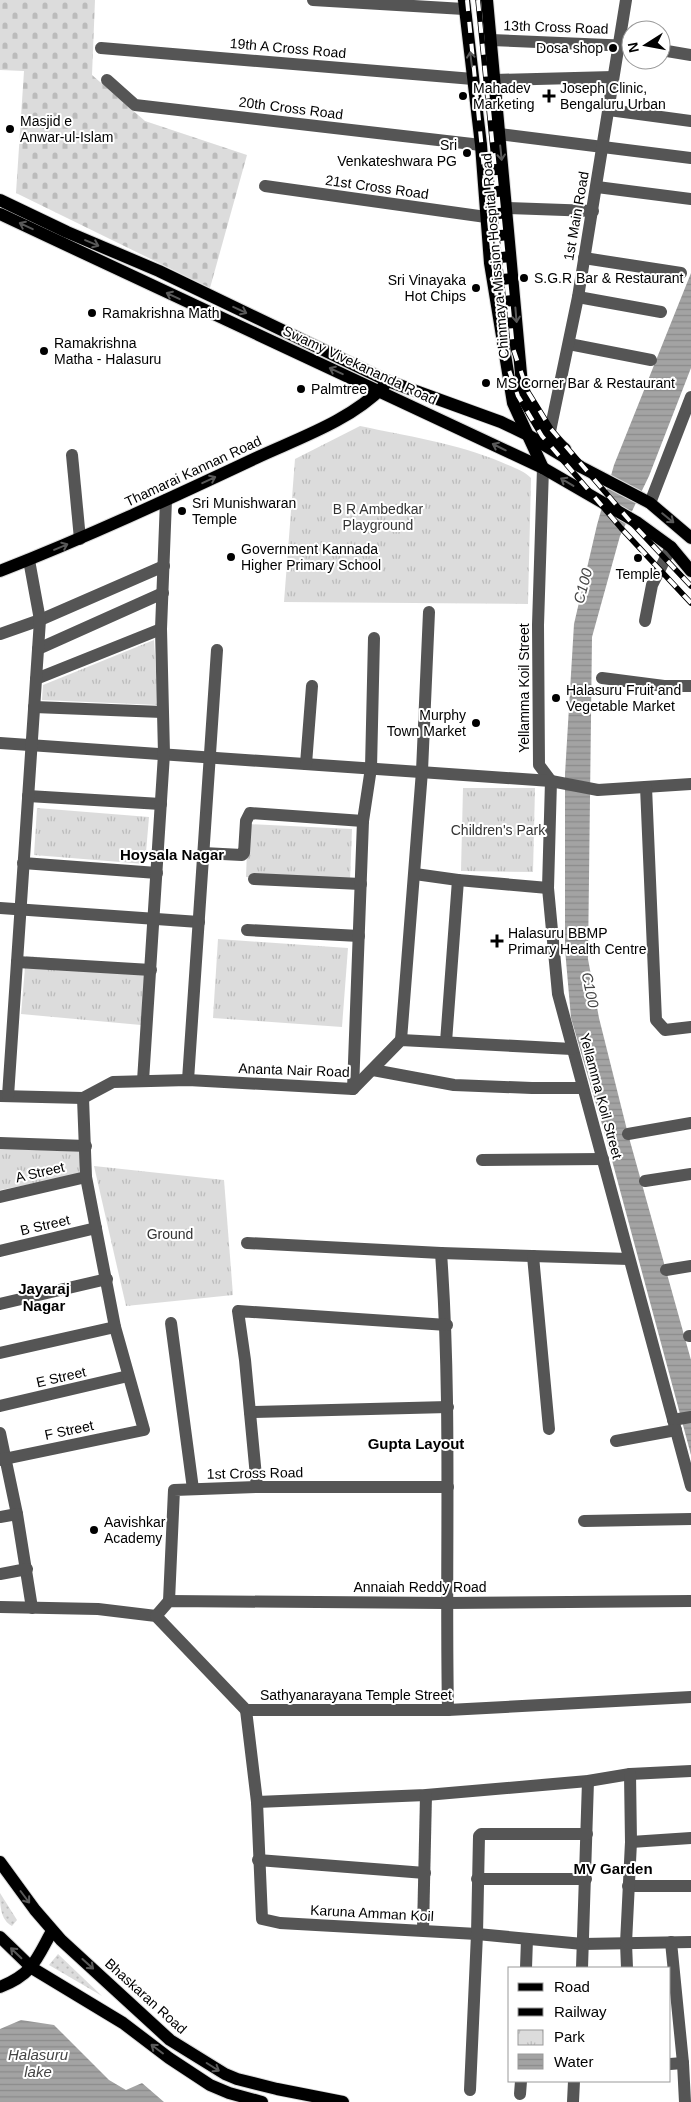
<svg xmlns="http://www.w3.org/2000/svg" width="691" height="2102" font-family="Arial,sans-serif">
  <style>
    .cemetery { fill: url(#cemetery-stones) }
    .park { fill: url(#park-tufts) }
    .garden { fill: url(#garden-dots) }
    .water { fill: url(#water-rules) }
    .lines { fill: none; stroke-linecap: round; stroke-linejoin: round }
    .major-casing { stroke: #dbdbdb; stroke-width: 14 }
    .minor { stroke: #555; stroke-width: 12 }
    .major { stroke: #000; stroke-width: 12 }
    .rail-casing { stroke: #000; stroke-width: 5.5 }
    .rail { stroke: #fff; stroke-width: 4; stroke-dasharray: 11; stroke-linecap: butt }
    .oneway { stroke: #595959 }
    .poi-dot { fill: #000; stroke: #fff; stroke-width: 2 }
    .labels { text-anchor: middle; stroke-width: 4; stroke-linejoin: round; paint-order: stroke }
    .street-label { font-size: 14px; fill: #000; stroke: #fff }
    .poi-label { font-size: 14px; fill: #000; stroke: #fff; text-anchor: start }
    .park-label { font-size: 14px; fill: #333; stroke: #fff }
    .water-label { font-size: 15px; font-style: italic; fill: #444; stroke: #fff }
    .neighbourhood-label { font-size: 15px; font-weight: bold; fill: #000; stroke: #fff }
  </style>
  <defs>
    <pattern id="cemetery-stones" width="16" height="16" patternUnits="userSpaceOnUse" patternTransform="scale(1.25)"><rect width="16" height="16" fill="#dcdcdc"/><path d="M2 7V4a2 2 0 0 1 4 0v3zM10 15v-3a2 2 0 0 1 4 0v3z" fill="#bbb"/></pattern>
    <pattern id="park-tufts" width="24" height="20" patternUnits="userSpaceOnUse" patternTransform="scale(1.25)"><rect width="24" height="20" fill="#dcdcdc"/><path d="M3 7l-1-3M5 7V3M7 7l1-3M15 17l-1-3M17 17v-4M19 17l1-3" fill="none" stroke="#bbb"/></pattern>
    <pattern id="garden-dots" width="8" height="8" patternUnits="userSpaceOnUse" patternTransform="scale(1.25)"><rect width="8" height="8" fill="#dcdcdc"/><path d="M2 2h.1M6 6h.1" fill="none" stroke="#bbb" stroke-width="1.8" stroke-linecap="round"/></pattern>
    <pattern id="water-rules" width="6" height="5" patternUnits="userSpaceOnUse" patternTransform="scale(1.25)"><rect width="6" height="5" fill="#a3a3a3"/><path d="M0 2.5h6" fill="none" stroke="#8b8b8b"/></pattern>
  </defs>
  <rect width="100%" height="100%" fill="#fff"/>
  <path class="cemetery" d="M0 0H95L92 75 145 121 247 155 210 288 16 193 24 71 0 70Z"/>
  <g class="park">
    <path d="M360 426C407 436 456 443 501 462 512 467 523 470 531 478L528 604 284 602 295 459Z"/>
    <path d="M154 640 158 705 42 700 43 685Z"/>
    <path d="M463 788H535L533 872 461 871Z"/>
    <path d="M37 808 149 817 145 864 34 855Z"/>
    <path d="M248 824 352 829 350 881 246 877Z"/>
    <path d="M218 939 348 948 342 1027 213 1018Z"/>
    <path d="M26 956 146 966 141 1025 21 1014Z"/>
    <path d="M0 1148 81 1152 79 1175 0 1190Z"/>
    <path d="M94 1166 224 1180 233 1295 126 1306Z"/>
  </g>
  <g class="garden">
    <path d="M0 1893 17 1920 12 1926C0 1920 0 1904 0 1893Z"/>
    <path d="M58 1954 102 1996 49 1965Z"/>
  </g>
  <g class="water">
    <path d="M691 273V368L649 476 620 536 592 637 588 959 599 1018 628 1134 691 1360V1455L606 1138 571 1018 565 949V774L574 624 597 525 614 465Z"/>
    <path d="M21 2020 54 2025 109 2080 126 2090 142 2083 164 2102H0V2029Z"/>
  </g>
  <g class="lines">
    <g class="major-casing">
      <g id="major">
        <path d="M464 0 481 145 490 263 513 403 543 468"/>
        <path d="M487 0 523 396C533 418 546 434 565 449"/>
        <path d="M0 200 67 232 159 271 388 381 501 422 526 434 581 467 650 503 691 538"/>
        <path d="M0 214 543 468 638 523 671 547 691 571"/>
        <path d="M0 571C87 537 171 498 256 458 299 438 350 421 384 386"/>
        <path d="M0 1862 35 1910 61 1940 170 2040 225 2074 237 2079 277 2089 343 2102"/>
        <path d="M0 1937 32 1968 123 2023 169 2058 210 2085 229 2093 262 2102"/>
        <path d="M0 1987C33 1974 36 1960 52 1931"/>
      </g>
    </g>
    <g class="minor">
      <path d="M313 0 464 9"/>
      <path d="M491 40 631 46"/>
      <path d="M101 48 473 79"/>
      <path d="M661 50 691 55"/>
      <path d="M107 80 135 105 481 145"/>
      <path d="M495 80 613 77"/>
      <path d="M609 110 691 121"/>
      <path d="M499 134 691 158"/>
      <path d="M265 186 486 217"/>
      <path d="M597 187 691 199"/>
      <path d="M507 208 593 211"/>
      <path d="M584 258 681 273"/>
      <path d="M578 297 661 312"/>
      <path d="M569 344 651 360"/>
      <path d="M549 436 578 297 626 0"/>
      <path d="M72 455 80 539"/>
      <path d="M543 468 538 625 539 765 551 781 548 888 558 994 691 1486"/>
      <path d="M650 503 691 397"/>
      <path d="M645 621 652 585 671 547"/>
      <path d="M0 634 40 620 164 566"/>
      <path d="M38 649 163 593"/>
      <path d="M602 678 664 686H691"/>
      <path d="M36 679 161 629"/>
      <path d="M34 707 162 712"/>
      <path d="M0 743 551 781 598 790 691 784"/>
      <path d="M306 764 312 686"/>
      <path d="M646 787 656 1020 665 1030 691 1027"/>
      <path d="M28 796 161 804"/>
      <path d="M203 853 242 855 244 853 246 821 250 813 363 821"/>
      <path d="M23 863 157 873"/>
      <path d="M415 874 458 880 446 1042"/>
      <path d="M254 879 361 884"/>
      <path d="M458 880 548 888"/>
      <path d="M0 908 199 922"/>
      <path d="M247 930 359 936"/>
      <path d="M17 962 151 970"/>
      <path d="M401 1040 422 771 429 612"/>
      <path d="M373 1070 454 1085 532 1088H583"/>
      <path d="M188 1080 217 650"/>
      <path d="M143 1081 164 754 161 629 166 500"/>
      <path d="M353 1089 363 821 371 768 374 638"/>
      <path d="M0 1096 83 1098 113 1082 188 1080 353 1089 401 1040 572 1049"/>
      <path d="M8 1096 40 620 29 560"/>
      <path d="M628 1134 691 1123"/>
      <path d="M0 1143 86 1146"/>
      <path d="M482 1160 603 1159"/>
      <path d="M645 1181 691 1174"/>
      <path d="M0 1197 86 1177"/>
      <path d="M247 1243 441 1253 629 1259"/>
      <path d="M0 1251 96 1228"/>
      <path d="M441 1253C452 1405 445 1558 448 1710"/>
      <path d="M533 1256 549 1429"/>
      <path d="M666 1270 691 1266"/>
      <path d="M0 1304 107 1279"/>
      <path d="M171 1323 193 1489"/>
      <path d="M689 1336H691"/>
      <path d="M0 1353 115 1327"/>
      <path d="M0 1406 128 1376"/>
      <path d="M250 1412 448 1407"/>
      <path d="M673 1420 691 1417"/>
      <path d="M0 1433 17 1514 32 1608"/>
      <path d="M616 1441 676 1430"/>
      <path d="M0 1460 144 1430 115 1327 86 1177 83 1098"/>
      <path d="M257 1487 245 1360 238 1311 447 1325"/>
      <path d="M0 1517 17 1514"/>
      <path d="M584 1521 691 1519"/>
      <path d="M0 1574 27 1569"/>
      <path d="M169 1601 174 1490 257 1487H448"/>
      <path d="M0 1607 98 1609 156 1616 246 1710H448L691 1697"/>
      <path d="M156 1616 169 1601 445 1603 691 1601"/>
      <path d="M246 1710 257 1802 262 1919 280 1923 477 1934 583 1944 691 1942"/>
      <path d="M257 1802 426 1795 588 1781 630 1774 691 1771"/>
      <path d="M631 1842 691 1838"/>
      <path d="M258 1860 425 1873"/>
      <path d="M477 1879H586"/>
      <path d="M628 1886H691"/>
      <path d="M423 1930 426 1795"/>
      <path d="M671 1942 683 2063 685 2102"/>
      <path d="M526 1968 527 1939"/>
      <path d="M582 1968 588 1781"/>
      <path d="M627 1968 626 1943 631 1842 630 1774"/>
      <path d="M670 2064 683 2063"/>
      <path d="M470 2090 477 1934 479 1836 481 1834H587"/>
      <path d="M520 2094 521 2081"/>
      <path d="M573 2102 574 2081"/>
    </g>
    <use href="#major" class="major"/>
    <g class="rail-casing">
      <g id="rail">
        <path d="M467 0 502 350 518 396 542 436 621 528 691 603"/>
        <path d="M478 0 513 348 528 392 551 429 630 521 691 586"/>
      </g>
    </g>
    <use href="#rail" class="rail"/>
  </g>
  <defs><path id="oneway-shaft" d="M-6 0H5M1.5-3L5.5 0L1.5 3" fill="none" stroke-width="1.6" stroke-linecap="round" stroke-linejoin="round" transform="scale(1.25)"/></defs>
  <g class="oneway">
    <use href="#oneway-shaft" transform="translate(471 59) rotate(-97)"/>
    <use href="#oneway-shaft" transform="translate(501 153) rotate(84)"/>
    <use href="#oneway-shaft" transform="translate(26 226) rotate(-155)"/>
    <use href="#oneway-shaft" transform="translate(92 243) rotate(23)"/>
    <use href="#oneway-shaft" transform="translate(173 296) rotate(-155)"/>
    <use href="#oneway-shaft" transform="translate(240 310) rotate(25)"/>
    <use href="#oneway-shaft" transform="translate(516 315) rotate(85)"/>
    <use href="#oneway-shaft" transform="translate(336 371) rotate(-155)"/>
    <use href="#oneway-shaft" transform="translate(499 447) rotate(-154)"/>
    <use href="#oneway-shaft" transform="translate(209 480) rotate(-25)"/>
    <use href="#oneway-shaft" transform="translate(567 482) rotate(-149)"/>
    <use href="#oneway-shaft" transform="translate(668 518) rotate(39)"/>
    <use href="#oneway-shaft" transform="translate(61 547) rotate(-23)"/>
    <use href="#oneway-shaft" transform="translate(25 1897) rotate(53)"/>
    <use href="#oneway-shaft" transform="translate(16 1953) rotate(-136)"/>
    <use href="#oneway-shaft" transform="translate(88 1964) rotate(42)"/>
    <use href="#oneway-shaft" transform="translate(157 2049) rotate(-143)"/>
    <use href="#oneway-shaft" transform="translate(213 2067) rotate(32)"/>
  </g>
  <g class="poi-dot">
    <circle cx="613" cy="48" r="5"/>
    <circle cx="463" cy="96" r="5"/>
    <path d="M546.5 88.5h5v5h5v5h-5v5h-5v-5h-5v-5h5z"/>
    <circle cx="10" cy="129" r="5"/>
    <circle cx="467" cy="153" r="5"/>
    <circle cx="524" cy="278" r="5"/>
    <circle cx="476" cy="288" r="5"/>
    <circle cx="92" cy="313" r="5"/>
    <circle cx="44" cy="351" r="5"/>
    <circle cx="486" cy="383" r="5"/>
    <circle cx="301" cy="389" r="5"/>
    <circle cx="182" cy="511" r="5"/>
    <circle cx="231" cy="557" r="5"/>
    <circle cx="638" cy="558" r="5"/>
    <circle cx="556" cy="698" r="5"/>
    <circle cx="476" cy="723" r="5"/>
    <path d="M494.5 933.5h5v5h5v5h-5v5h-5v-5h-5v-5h5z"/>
    <circle cx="94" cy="1530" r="5"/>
  </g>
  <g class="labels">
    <g class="street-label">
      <text transform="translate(556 27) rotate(2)" y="5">13th Cross Road</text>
      <text transform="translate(288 48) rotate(5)" y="5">19th A Cross Road</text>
      <text transform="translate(291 108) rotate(7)" y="5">20th Cross Road</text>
      <text transform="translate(377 187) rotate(8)" y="5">21st Cross Road</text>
      <text transform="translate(576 216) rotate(-80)" y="5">1st Main Road</text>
      <text transform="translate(495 256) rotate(-95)" y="5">Chinmaya Mission Hospital Road</text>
      <text transform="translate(360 365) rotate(25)" y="5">Swamy Vivekananda Road</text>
      <text transform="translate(193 471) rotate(-25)" y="5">Thamarai Kannan Road</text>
      <text transform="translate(524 688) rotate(-90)" y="5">Yellamma Koil Street</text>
      <text transform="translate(294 1070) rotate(2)" y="5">Ananta Nair Road</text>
      <text transform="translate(601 1096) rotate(75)" y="5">Yellamma Koil Street</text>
      <text transform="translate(40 1172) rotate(-13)" y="5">A Street</text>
      <text transform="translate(45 1225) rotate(-13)" y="5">B Street</text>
      <text transform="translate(61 1377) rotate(-13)" y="5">E Street</text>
      <text transform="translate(69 1430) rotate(-12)" y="5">F Street</text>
      <text transform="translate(255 1473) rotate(-1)" y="5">1st Cross Road</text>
      <text x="420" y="1592">Annaiah Reddy Road</text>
      <text x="356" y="1700">Sathyanarayana Temple Street</text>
      <text transform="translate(372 1913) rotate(3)" y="5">Karuna Amman Koil</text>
      <text transform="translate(146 1996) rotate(42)" y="5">Bhaskaran Road</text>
    </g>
    <g class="poi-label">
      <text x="603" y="53" text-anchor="end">Dosa shop</text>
      <text x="473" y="93">Mahadev<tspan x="473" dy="16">Marketing</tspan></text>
      <text x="560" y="93">Joseph Clinic,<tspan x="560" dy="16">Bengaluru Urban</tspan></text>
      <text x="20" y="126">Masjid e<tspan x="20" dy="16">Anwar-ul-Islam</tspan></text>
      <text x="457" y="150" text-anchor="end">Sri<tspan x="457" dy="16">Venkateshwara PG</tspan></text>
      <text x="534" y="283">S.G.R Bar &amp; Restaurant</text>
      <text x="466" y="285" text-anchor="end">Sri Vinayaka<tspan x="466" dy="16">Hot Chips</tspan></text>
      <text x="102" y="318">Ramakrishna Math</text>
      <text x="54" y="348">Ramakrishna<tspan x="54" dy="16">Matha - Halasuru</tspan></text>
      <text x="496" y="388">MS Corner Bar &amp; Restaurant</text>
      <text x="311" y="394">Palmtree</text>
      <text x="192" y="508">Sri Munishwaran<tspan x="192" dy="16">Temple</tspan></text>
      <text x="241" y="554">Government Kannada<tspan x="241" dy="16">Higher Primary School</tspan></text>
      <text x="638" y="579" text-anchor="middle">Temple</text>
      <text x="566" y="695">Halasuru Fruit and<tspan x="566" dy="16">Vegetable Market</tspan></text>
      <text x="466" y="720" text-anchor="end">Murphy<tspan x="466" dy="16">Town Market</tspan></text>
      <text x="508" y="938">Halasuru BBMP<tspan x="508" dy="16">Primary Health Centre</tspan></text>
      <text x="104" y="1527">Aavishkar<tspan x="104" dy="16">Academy</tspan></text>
    </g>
    <g class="park-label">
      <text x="378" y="514">B R Ambedkar<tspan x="378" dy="16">Playground</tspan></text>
      <text x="498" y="835">Children's Park</text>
      <text x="170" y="1239">Ground</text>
    </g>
    <g class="water-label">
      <text transform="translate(583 586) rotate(-75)" y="5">C100</text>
      <text transform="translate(590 990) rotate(78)" y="5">C100</text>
      <text x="38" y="2060">Halasuru<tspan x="38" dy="17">lake</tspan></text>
    </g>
    <g class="neighbourhood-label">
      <text x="172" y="860">Hoysala Nagar</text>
      <text x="44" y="1294">Jayaraj<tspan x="44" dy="17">Nagar</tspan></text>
      <text x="416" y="1449">Gupta Layout</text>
      <text x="613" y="1874">MV Garden</text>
    </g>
  </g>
  <rect x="508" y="1967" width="162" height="115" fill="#ffffff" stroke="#999999"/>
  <rect x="518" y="1983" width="25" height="8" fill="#000000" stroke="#999999"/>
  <text x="554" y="1992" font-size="15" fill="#000000">Road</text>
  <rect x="518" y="2008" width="25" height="8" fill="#000000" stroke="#999999"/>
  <text x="554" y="2017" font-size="15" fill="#000000">Railway</text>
  <rect x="518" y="2030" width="25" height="15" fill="url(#park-tufts)" stroke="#999999"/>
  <text x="554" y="2042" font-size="15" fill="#000000">Park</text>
  <rect x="518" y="2054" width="25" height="15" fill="url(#water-rules)" stroke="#999999"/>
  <text x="554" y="2067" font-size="15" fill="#000000">Water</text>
  <g transform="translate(646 45) rotate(259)"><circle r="24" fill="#ffffff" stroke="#999999"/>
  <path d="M0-4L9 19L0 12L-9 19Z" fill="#000000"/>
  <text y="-8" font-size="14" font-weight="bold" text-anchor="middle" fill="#000000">N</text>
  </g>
</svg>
